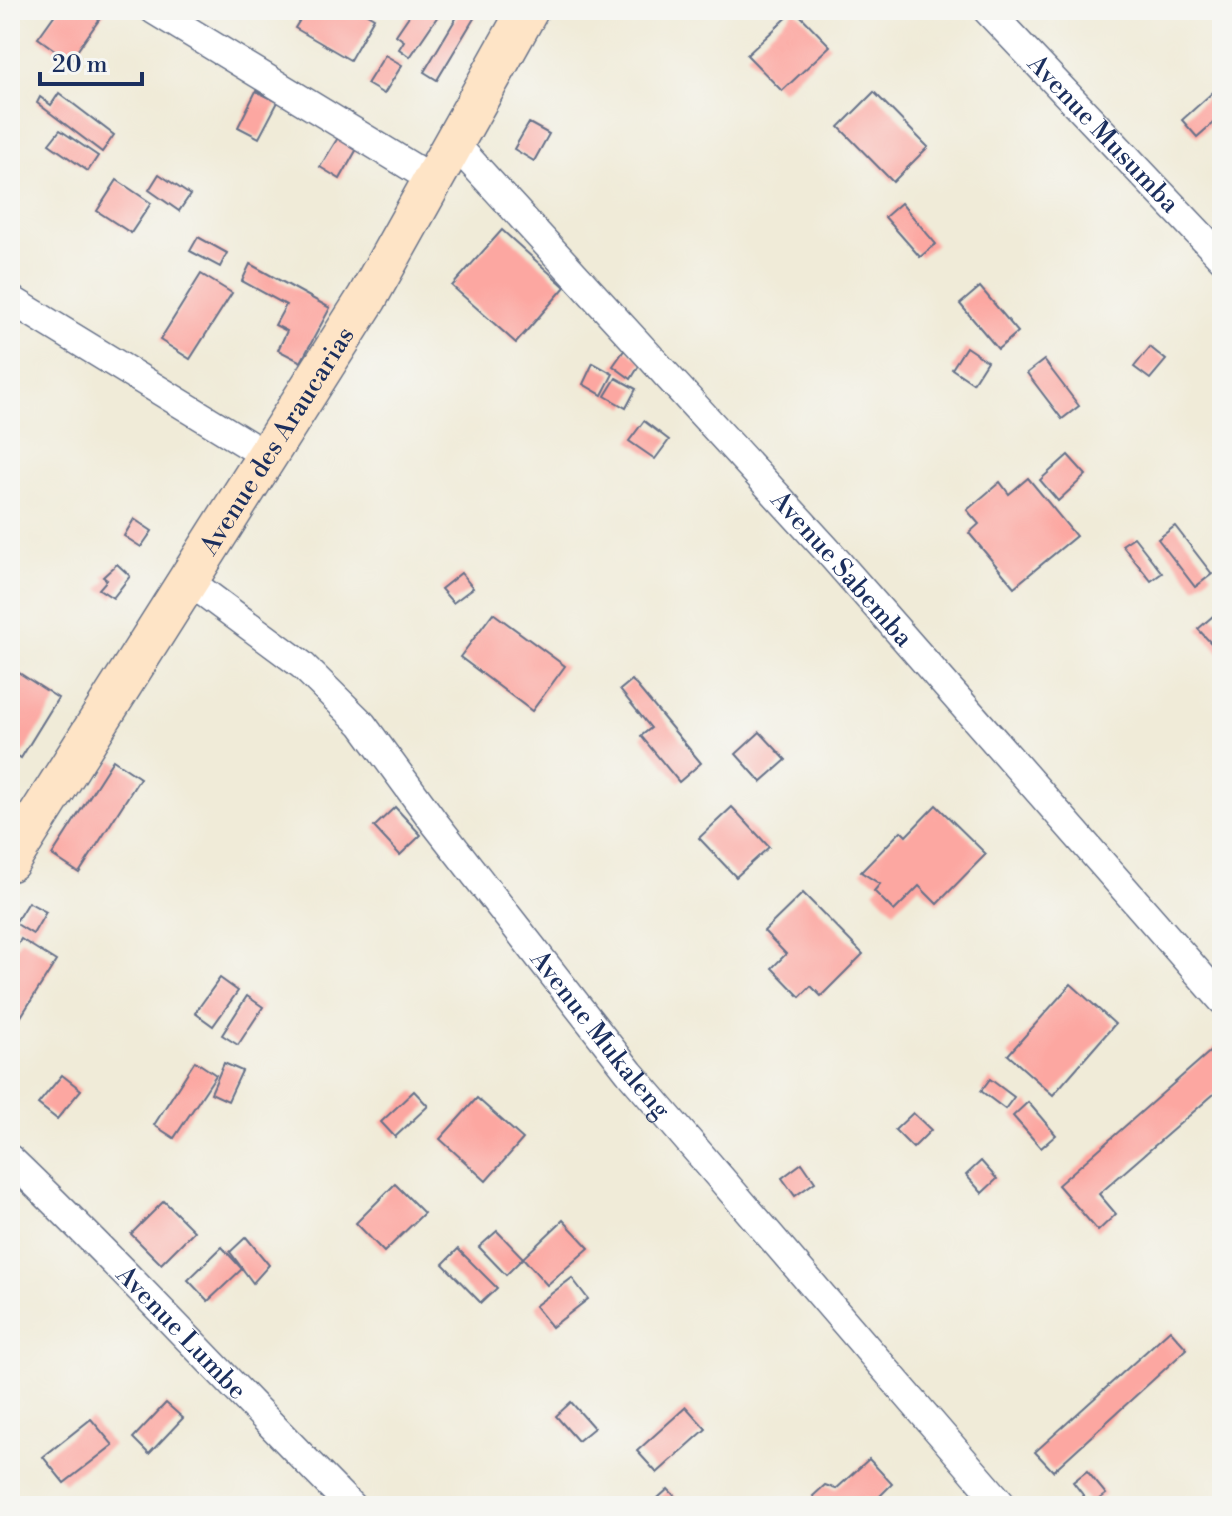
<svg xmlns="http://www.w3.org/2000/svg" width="1232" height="1516" font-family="'Libre Bodoni',serif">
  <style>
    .building { fill: #fca7a1 }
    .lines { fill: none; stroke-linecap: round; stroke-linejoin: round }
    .street-casing { stroke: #667189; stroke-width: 31 }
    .secondary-casing { stroke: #667189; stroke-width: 43 }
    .street { stroke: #fff; stroke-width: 28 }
    .secondary { stroke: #fee4c6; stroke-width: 40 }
    .labels { text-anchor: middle; stroke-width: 7; stroke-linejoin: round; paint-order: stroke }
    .street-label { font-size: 26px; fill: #1b2f5e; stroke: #f6f6f2 }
  </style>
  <rect width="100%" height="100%" fill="#f6f6f2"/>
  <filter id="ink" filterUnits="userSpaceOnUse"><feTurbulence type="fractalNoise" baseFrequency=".0125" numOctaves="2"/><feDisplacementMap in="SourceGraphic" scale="16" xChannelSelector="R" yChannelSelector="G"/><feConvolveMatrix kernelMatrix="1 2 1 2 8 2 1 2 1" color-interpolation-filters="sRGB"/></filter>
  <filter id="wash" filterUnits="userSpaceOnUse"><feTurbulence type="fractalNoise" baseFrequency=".006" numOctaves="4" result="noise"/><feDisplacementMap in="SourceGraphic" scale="32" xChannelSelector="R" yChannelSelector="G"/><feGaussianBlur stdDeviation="1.8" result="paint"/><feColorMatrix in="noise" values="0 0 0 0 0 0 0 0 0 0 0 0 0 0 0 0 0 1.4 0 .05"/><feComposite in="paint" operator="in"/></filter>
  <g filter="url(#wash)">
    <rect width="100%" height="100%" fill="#f0ebd8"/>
    <g id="blocks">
      <g class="building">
        <path d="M58 10H106L70 61 38 38Z"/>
        <path d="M306 10H360L374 18 350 60 295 28Z"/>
        <path d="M413 10H442L410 57 399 49 404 41 396 35Z"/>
        <path d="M461 10H479L437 80 424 72Z"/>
        <path d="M795 10 830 46 782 91 747 55Z"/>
        <path d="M385 55 402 65 384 94 367 84Z"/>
        <path d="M1222 84V115L1197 137 1182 120Z"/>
        <path d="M256 91 278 102 259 138 238 127Z"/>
        <path d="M874 92 928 147 893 182 839 127Z"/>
        <path d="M59 93 114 135 102 152 37 103 40 97 51 105Z"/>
        <path d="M529 123 549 134 534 161 514 149Z"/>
        <path d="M60 130 98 156 88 171 49 144Z"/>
        <path d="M339 136 358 147 340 179 320 167Z"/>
        <path d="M159 174 190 195 179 211 149 190Z"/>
        <path d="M117 180 151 203 131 233 97 211Z"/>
        <path d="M901 203 936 244 920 257 885 217Z"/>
        <path d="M502 230 565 287 516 343 452 286Z"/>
        <path d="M198 237 227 253 220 267 190 251Z"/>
        <path d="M250 264 330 308 301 362 278 350 287 331 275 325 286 305 242 281Z"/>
        <path d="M201 274 232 293 190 359 160 340Z"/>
        <path d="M980 287 1018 332 998 349 960 304Z"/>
        <path d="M966 347 987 361 973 383 952 369Z"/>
        <path d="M1150 347 1166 360 1150 379 1134 367Z"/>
        <path d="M625 349 642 361 631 379 613 366Z"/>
        <path d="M1044 360 1079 406 1062 419 1027 373Z"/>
        <path d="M593 363 613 374 602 395 583 384Z"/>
        <path d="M616 378 636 389 626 408 605 396Z"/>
        <path d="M644 421 669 440 655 459 629 441Z"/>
        <path d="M1068 455 1086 475 1058 501 1040 480Z"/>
        <path d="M1028 478 1076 536 1014 587 969 533 979 524 967 510 1000 482 1009 494Z"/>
        <path d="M134 519 152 531 141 547 124 536Z"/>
        <path d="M1175 526 1212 574 1195 587 1158 539Z"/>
        <path d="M1134 537 1162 573 1151 581 1122 545Z"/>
        <path d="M117 564 130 576 113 598 99 589 107 580 103 577Z"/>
        <path d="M461 573 473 588 453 603 441 589Z"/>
        <path d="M493 613 565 666 532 711 460 657Z"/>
        <path d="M1213 616 1222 627V655L1198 629Z"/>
        <path d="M10 667 58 698 21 758 10 751Z"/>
        <path d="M632 680 701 763 679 782 641 736 651 728 620 690Z"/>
        <path d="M760 732 786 760 761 782 736 754Z"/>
        <path d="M113 760 140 778 79 873 52 855Z"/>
        <path d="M936 805 986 854 937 904 919 886 894 911 874 891 880 884 861 872 901 831 906 836Z"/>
        <path d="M395 807 421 835 400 855 374 827Z"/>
        <path d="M732 807 769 847 736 877 699 838Z"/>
        <path d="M803 893 863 954 821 996 811 986 800 997 772 968 786 954 764 931Z"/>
        <path d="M28 902 46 912 33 934 15 923Z"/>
        <path d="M21 939 56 961 10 1034V957Z"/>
        <path d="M220 978 238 991 213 1026 195 1013Z"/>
        <path d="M1071 984 1115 1024 1053 1095 1008 1055Z"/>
        <path d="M247 996 263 1007 238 1045 222 1035Z"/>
        <path d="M1222 1041V1087L1099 1194 1116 1214 1098 1231 1058 1185Z"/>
        <path d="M195 1061 216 1075 174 1138 154 1125Z"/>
        <path d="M224 1063 242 1071 228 1101 211 1093Z"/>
        <path d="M62 1075 81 1090 57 1119 38 1104Z"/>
        <path d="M990 1079 1014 1097 1005 1109 981 1091Z"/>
        <path d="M414 1091 428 1106 395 1137 381 1122Z"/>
        <path d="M477 1098 523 1139 486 1181 440 1139Z"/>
        <path d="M1028 1102 1056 1135 1041 1148 1013 1116Z"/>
        <path d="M913 1113 931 1130 913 1148 895 1130Z"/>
        <path d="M981 1161 997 1179 982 1193 966 1175Z"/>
        <path d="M802 1163 815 1182 795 1196 782 1178Z"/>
        <path d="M395 1184 424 1213 384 1252 356 1223Z"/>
        <path d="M164 1201 194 1231 161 1264 131 1234Z"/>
        <path d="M563 1220 589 1248 547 1285 523 1258Z"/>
        <path d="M497 1231 523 1258 506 1275 479 1247Z"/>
        <path d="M246 1237 269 1265 253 1283 230 1252Z"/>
        <path d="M222 1247 242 1269 208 1301 188 1280Z"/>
        <path d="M458 1249 497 1288 481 1303 443 1264Z"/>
        <path d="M572 1278 588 1299 552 1327 535 1306Z"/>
        <path d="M1170 1330 1187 1349 1053 1471 1035 1452Z"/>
        <path d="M571 1402 594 1428 578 1441 556 1416Z"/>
        <path d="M166 1403 183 1418 149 1454 133 1438Z"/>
        <path d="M686 1407 706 1429 657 1473 637 1451Z"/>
        <path d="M91 1419 113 1445 64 1483 43 1457Z"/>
        <path d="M869 1459 892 1484 871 1505 865 1498 856 1506H822L813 1496 825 1485 836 1489Z"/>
        <path d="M1087 1471 1106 1494 1091 1505 1073 1482Z"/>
        <path d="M668 1489 684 1506H649Z"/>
      </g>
    </g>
  </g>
  <g filter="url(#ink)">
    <use href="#blocks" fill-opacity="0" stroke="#667189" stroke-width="2"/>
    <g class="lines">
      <g class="street-casing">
        <g id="street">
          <path d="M154 10 433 180"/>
          <path id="s1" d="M987 10 1222 258"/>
          <path id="s2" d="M454 143 827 550 1222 1000"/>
          <path d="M10 299 265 455"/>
          <path id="s3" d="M186 579 302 665 362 724 434 822 630 1073 1003 1506"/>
          <path id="s4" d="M10 1159C127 1271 236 1391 351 1506"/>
        </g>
      </g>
      <g class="secondary-casing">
        <g id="secondary">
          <path id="s5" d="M10 861 367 298 528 10"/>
        </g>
      </g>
      <use href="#street" class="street"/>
      <use href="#secondary" class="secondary"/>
    </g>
  </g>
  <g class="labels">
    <g class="street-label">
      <text dy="9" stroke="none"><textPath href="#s1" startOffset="170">Avenue Musumba</textPath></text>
      <text dy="9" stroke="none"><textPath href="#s5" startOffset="498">Avenue des Araucarias</textPath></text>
      <text dy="9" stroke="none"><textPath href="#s2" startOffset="576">Avenue Sabemba</textPath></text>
      <text dy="9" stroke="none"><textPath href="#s3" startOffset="620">Avenue Mukaleng</textPath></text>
      <text dy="9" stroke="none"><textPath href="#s4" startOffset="244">Avenue Lumbe</textPath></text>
    </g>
  </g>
  <rect width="1232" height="1516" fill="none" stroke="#f6f6f2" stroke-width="40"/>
  <path d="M40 72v12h102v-12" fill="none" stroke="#1b2f5e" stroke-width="4"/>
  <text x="52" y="72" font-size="24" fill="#1b2f5e" stroke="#f6f6f2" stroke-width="6" paint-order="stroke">20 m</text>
</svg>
